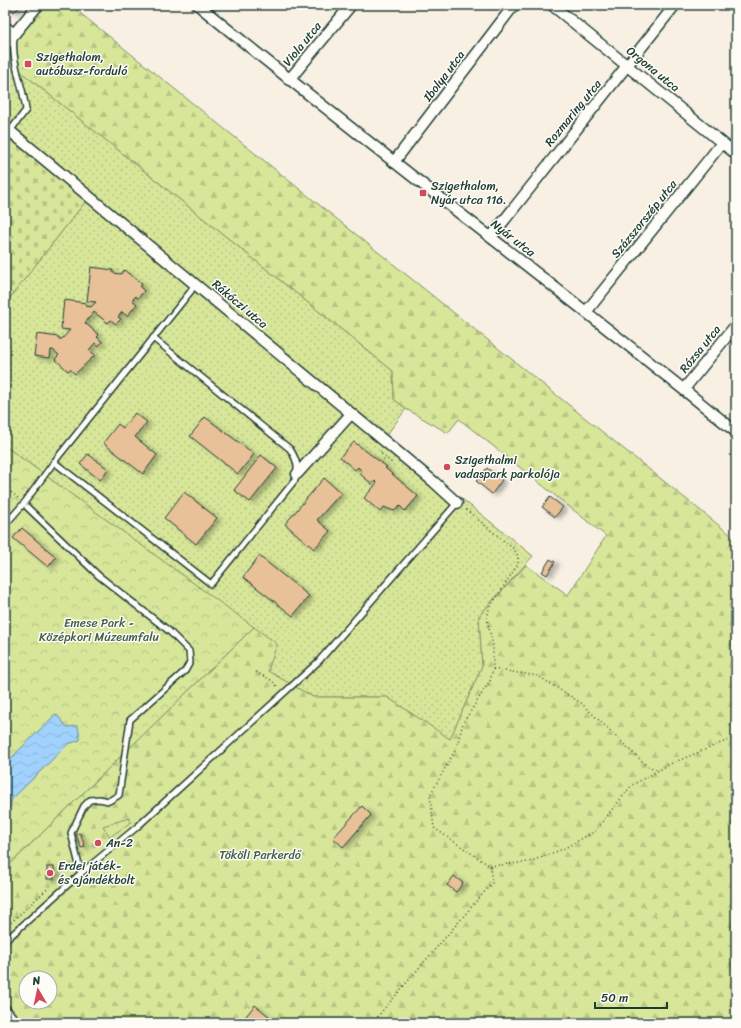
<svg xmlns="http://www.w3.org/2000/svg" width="741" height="1028" font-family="Sriracha,sans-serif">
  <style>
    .grass { fill: url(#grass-dots); stroke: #7b9266 }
    .forest { fill: url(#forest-firs); stroke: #7b9266; fill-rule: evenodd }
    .cemetery { fill: url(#cemetery-stones); stroke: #7b9266 }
    .park { fill: url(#park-crowns); stroke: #7b9266 }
    .water { fill: url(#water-waves); stroke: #6d96ad }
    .building { fill: #e9c199; stroke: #1f3d34; filter: url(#shadow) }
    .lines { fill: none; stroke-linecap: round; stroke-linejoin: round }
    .service-casing { stroke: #1f3d34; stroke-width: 8 }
    .minor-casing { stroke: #1f3d34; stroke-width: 13 }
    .path { stroke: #1f3d34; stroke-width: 1.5; stroke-dasharray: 1 3; stroke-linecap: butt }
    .service { stroke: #fdfcf7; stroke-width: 5 }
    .minor { stroke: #fdfcf7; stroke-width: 10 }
    .poi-dot { fill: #d1495b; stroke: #fdfcf7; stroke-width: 1.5 }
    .labels { text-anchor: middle; stroke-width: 3; stroke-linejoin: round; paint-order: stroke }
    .street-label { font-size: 12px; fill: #1f3d34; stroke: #fdfcf7 }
    .poi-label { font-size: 12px; fill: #1f3d34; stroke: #fdfcf7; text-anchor: start }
    .park-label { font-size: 12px; fill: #445f48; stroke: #fdfcf7 }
  </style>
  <defs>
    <pattern id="grass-dots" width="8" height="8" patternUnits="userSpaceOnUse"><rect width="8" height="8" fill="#d7e699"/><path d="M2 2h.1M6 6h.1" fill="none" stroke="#b8c684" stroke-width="1.8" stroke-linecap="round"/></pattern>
    <pattern id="forest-firs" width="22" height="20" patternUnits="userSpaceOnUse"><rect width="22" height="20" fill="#d7e699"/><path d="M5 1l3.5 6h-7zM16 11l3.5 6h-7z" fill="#b8c684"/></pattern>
    <pattern id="cemetery-stones" width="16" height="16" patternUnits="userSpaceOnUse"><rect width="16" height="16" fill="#d7e699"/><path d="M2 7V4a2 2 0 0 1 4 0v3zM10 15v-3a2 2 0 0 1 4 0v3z" fill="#b8c684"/></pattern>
    <pattern id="park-crowns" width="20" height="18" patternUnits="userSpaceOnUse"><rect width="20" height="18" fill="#d7e699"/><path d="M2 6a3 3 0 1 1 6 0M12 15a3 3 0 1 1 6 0" fill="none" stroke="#b8c684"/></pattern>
    <pattern id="water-waves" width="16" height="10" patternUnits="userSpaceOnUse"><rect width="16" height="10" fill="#a1d2fd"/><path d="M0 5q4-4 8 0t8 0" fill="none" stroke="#8ab5d9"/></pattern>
    <filter id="shadow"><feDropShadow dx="4.5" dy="2.5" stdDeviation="2" flood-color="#0004"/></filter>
  </defs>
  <rect width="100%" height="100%" fill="#f9f0e4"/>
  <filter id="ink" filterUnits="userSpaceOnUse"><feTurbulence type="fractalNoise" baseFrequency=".025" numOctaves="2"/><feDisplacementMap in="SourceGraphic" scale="8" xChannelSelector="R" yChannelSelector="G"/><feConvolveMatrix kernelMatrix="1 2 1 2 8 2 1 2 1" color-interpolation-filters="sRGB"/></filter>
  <g filter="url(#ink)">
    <path class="grass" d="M5 59 393 371 394 399 406 409 385 437 533 556 479 616 482 666 450 740 387 697H313L267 671 276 644 5 446V304L89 197 5 132Z"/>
    <path class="forest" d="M43 5H70L736 539V1023H5V869L254 627 277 644 268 671 313 697H387L450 739 482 666 479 616 526 565 568 595 606 536 459 419 448 433 406 409 394 399 393 371 5 59V53ZM26 978H50V1002H26Z"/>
    <path class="cemetery" d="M5 132 89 197 5 304Z"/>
    <g class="park">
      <path d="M5 446 254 627 5 869V821L12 799 68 744 80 740 78 726 67 727 56 714 5 764Z"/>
      <path d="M129 818 131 822 110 837 103 826Z"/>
    </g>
    <path class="water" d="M56 714 67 727 78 726 80 740 68 744 12 799 5 821V764Z"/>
    <g class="building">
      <path d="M6 5H21L14 12Z"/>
      <path d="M91 267 113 270V273L121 274 124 270 142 284 140 287 144 291 138 298 136 296 132 300 137 304 127 316 122 312 118 317 121 319 116 324 111 320 108 323 94 312 85 323 99 335 97 337 102 342 98 346 95 343 89 350 95 355 75 374 70 369 68 371 55 359 59 355 53 350H51L50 358 34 356 37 334 59 337V339H62L70 330 61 329 64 300 86 303V306L91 307 96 302 87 301Z"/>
      <path d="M135 413 147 422 135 437 157 455 143 474 103 443 118 424 123 428Z"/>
      <path d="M205 417 254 454 238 474 190 436Z"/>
      <path d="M354 442 387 467 385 468 418 496 405 511 400 506 394 511 384 507 380 512 364 498 377 483 375 481 372 484 360 474 362 471 358 467 355 470 340 457Z"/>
      <path d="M88 454 108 469 100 480 80 464Z"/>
      <path d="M261 455 277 468 250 502 234 490Z"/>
      <path d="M487 468 502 480 492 494 476 481Z"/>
      <path d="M324 478 341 493 317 520 330 531 314 549 285 524Z"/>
      <path d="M184 492 217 518 196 544 164 518Z"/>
      <path d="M550 497 563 507 555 517 542 507Z"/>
      <path d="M22 528 56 557 48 567 13 538Z"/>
      <path d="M259 556 309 596 293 616 243 577Z"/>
      <path d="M550 559 555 562 547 575 542 572Z"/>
      <path d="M362 806 371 815 343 847 333 838Z"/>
      <path d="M80 833 85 847 81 848 76 834Z"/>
      <rect x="47" y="867" width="7" height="12"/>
      <path d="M454 876 463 883 456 892 447 885Z"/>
      <path d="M255 1005 271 1018 267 1023 242 1021Z"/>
    </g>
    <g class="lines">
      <g class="service-casing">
        <g id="service">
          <path d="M10 131 26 110C23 85 11 61 14 37"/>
          <path d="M54 462 211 584 295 480C299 467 297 460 290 449L153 338"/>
          <path d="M27 507 99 576 169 631 189 651 190 662 185 671 130 720 119 795 109 801 99 799 90 800 84 806 71 833 81 873"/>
          <path d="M5 525 25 502 54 462 191 291 194 283"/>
          <path d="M5 941 81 873 137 827 318 662 457 503"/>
          <path d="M5 1006 18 1023"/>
        </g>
      </g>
      <g class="minor-casing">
        <g id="minor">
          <path d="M198 5C375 151 559 287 736 432"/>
          <path d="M552 5 736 154"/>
          <path d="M5 27 14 34"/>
          <path d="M5 45 38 5"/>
          <path d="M289 80 351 5"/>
          <path d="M5 127 434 482 457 503"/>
          <path d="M394 162 514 5"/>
          <path d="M491 237 675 5"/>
          <path d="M586 312 722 143"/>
          <path d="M684 389 736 325"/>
          <path d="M297 474 351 414"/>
        </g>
      </g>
      <g class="path">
        <path d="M5 191 11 181"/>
        <path d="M381 451 380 453 391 462 393 459"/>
        <path d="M381 463 385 458"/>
        <path d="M5 487 18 498"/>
        <path d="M493 669 538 676 581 703 647 766 659 770"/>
        <path d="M256 672 271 680 278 687"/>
        <path d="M490 866 529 862 563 849 594 832 632 785 670 764 736 737"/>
        <path d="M5 928 46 890 52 888"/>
        <path d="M372 1023 492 883 490 866 434 828 430 795 456 749 463 723 490 681 493 669V646L487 619 489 609 518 564V556L514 549 465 509"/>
      </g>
      <use href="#service" class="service"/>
      <use href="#minor" class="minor"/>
    </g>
  </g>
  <g class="poi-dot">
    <rect x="24" y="60" width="8" height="8" rx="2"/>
    <rect x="419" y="189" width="8" height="8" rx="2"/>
    <circle cx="447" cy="467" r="4"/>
    <circle cx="98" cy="843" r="4"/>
    <circle cx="50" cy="873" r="4"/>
  </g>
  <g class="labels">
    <g class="street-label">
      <text transform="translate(302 44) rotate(-51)" y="4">Viola utca</text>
      <text transform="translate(653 69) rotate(39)" y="4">Orgona utca</text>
      <text transform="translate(444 76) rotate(-53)" y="4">Ibolya utca</text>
      <text transform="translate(573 113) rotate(-51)" y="4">Rozmaring utca</text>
      <text transform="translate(644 219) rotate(-51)" y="4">Százszorszép utca</text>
      <text transform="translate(513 238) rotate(38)" y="4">Nyár utca</text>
      <text transform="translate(240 304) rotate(40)" y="4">Rákóczi utca</text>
      <text transform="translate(700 349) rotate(-51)" y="4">Rózsa utca</text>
    </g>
    <g class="poi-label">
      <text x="36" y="61">Szigethalom,<tspan x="36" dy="14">autóbusz-forduló</tspan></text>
      <text x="431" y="190">Szigethalom,<tspan x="431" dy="14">Nyár utca 116.</tspan></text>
      <text x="455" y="464">Szigethalmi<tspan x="455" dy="14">vadaspark parkolója</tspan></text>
      <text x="106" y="847">An-2</text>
      <text x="58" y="870">Erdei játék-<tspan x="58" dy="14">és ajándékbolt</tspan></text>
    </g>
    <g class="park-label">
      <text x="99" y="627">Emese Park -<tspan x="99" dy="14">Középkori Múzeumfalu</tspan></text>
      <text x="260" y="859">Tököli Parkerdő</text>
    </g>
  </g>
  <rect width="741" height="1028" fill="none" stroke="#fdfcf7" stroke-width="20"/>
  <rect x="10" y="10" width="721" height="1008" fill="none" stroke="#1f3d34" stroke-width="1.5" filter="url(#ink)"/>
  <g transform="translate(38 990) rotate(351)"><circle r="19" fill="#fdfcf7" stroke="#a4b0a9"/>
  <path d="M0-3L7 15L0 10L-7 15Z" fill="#d1495b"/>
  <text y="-6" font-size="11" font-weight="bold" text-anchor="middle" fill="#1f3d34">N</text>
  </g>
  <path d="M595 1002v6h72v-6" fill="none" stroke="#1f3d34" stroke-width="2"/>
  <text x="601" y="1002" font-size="12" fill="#1f3d34" stroke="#fdfcf7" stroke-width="3" paint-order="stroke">50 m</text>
</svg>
